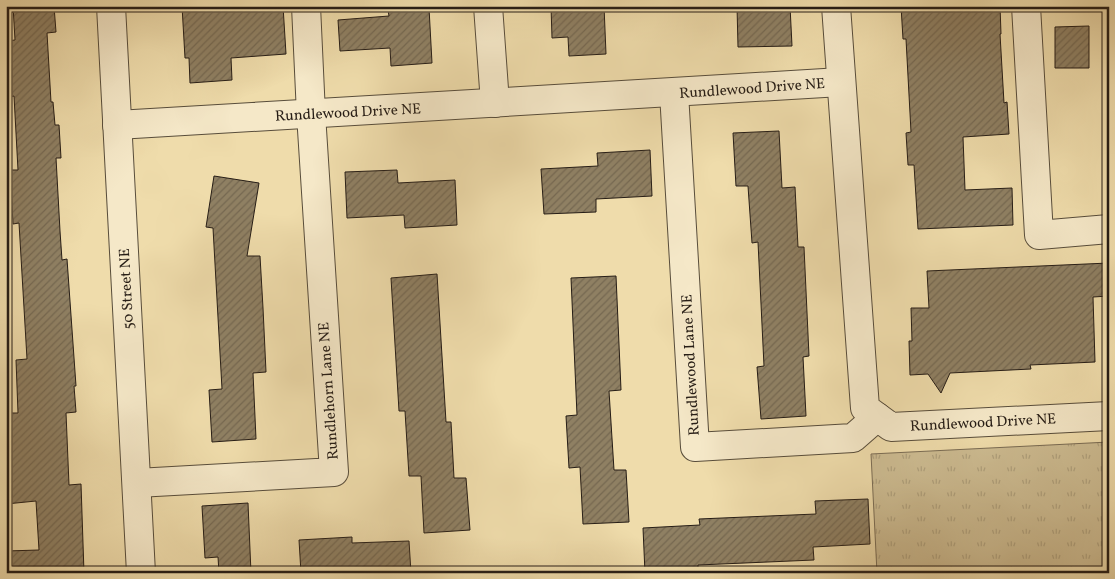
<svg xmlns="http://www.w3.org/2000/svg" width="1115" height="579" font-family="Vollkorn,serif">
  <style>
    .park { fill: url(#park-tufts); stroke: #7a6c54 }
    .building { fill: url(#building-hatch); stroke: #261d16 }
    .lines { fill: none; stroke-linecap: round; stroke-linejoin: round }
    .minor-casing { stroke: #584d3b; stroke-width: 30 }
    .minor { stroke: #f5e8c8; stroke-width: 28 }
    .labels { text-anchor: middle; stroke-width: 5; stroke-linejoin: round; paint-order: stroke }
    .street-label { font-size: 15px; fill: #261d16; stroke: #f5e8c8 }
  </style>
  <defs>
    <pattern id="park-tufts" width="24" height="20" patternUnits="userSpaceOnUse" patternTransform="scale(1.25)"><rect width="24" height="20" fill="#cdbc92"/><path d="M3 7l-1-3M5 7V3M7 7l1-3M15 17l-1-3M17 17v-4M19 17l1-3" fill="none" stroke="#b0a17d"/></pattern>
    <pattern id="building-hatch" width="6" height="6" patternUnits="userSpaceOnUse" patternTransform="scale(1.25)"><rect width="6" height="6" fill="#8f8063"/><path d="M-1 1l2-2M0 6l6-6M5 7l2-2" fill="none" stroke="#756851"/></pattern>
  </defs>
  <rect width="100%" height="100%" fill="#efdcab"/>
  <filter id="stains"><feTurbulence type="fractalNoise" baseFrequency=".004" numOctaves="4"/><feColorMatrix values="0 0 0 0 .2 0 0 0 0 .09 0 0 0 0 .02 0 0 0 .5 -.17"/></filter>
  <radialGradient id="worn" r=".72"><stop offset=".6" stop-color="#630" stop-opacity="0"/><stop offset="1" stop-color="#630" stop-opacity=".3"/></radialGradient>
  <path class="park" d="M1109 442V573H877L871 454Z"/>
  <g class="building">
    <path d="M13 6H54L56 32 47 33 51 102H53L55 125H59L61 158H56L60 231 62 260 67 259 76 386H74L76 412 66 413 69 485 81 484 84 573H6V551L39 550 36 501 6 504V413H18L16 360 27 359 19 223 13 224 10 170H18L14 96 9 97 6 45V41L15 40Z"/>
    <path d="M182 6H283L286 54 231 58 232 80 190 83 189 58H185Z"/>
    <path d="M551 6H604L606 54 569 56 568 37 552 38Z"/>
    <path d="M737 6H790L792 46 738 47Z"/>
    <path d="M901 6H1000L1001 34H1000L1004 103 1007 102 1009 134 963 137 965 190 1012 188 1013 225 918 229 914 165H908L906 133 911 132 906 39H903Z"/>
    <path d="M429 8 432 63 391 66 390 48 340 51 338 20 389 16 388 10Z"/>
    <path d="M1089 26V68H1055V27Z"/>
    <path d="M779 131 782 188 795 187 798 247H804L809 356 803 357 806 416 761 419 757 367 764 366 758 242 752 243 748 186H736L733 133Z"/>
    <path d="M650 150 652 196 596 199V212L544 214 541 169 598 166 597 153Z"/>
    <path d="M397 170 398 183 455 180 457 225 405 228 404 215 347 218 345 172Z"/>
    <path d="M214 176 259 183 247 256H260L263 308 266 372 253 373 256 439 212 442 209 390 222 389 213 228 206 227Z"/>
    <path d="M1109 263V296L1093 297 1095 362 1030 365 1031 369 950 373 941 393 928 374 910 375 909 341H912L911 308H929L927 271Z"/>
    <path d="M437 274 446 422H451L454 478H466L470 530 424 533 421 476H409L405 411H399L391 278Z"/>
    <path d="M616 276 621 390 609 391 614 470H626L629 522 583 524 580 467 569 468 566 416 577 415 571 278Z"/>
    <path d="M868 499 870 544 813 547 814 560 698 565V571L645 573 643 528 700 525 699 519 816 514 815 501Z"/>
    <path d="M248 503 251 573H219L218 557 205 558 202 506Z"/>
    <path d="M352 537V543L409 541 411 573H301L299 540Z"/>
  </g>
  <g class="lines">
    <g class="minor-casing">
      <g id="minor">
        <path d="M111 6 141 573"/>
        <path d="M488 6 495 103"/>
        <path d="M836 6 865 408 891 427 1109 416"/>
        <path d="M1026 6 1039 235 1109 229"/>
        <path d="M674 93 695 447 853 438 877 417"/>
        <path d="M117 125 841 82"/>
        <path d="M137 483 334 472 311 114 306 6"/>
      </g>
    </g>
    <use href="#minor" class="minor"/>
  </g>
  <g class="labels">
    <g class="street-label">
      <text transform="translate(752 88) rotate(-4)" y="5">Rundlewood Drive NE</text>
      <text transform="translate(348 112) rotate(-3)" y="5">Rundlewood Drive NE</text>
      <text transform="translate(126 289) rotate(-93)" y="5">50 Street NE</text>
      <text transform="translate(690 365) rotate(-93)" y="5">Rundlewood Lane NE</text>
      <text transform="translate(328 391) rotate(-94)" y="5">Rundlehorn Lane NE</text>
      <text transform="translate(983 422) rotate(-3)" y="5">Rundlewood Drive NE</text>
    </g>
  </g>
  <rect width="1115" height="579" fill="none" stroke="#efdcab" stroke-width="25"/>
  <rect x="8" y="8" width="1100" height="564" fill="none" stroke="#261d16" stroke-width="2.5"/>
  <rect x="12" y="12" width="1090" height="554" fill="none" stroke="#261d16"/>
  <rect width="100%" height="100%" filter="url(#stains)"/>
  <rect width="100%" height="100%" fill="url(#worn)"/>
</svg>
